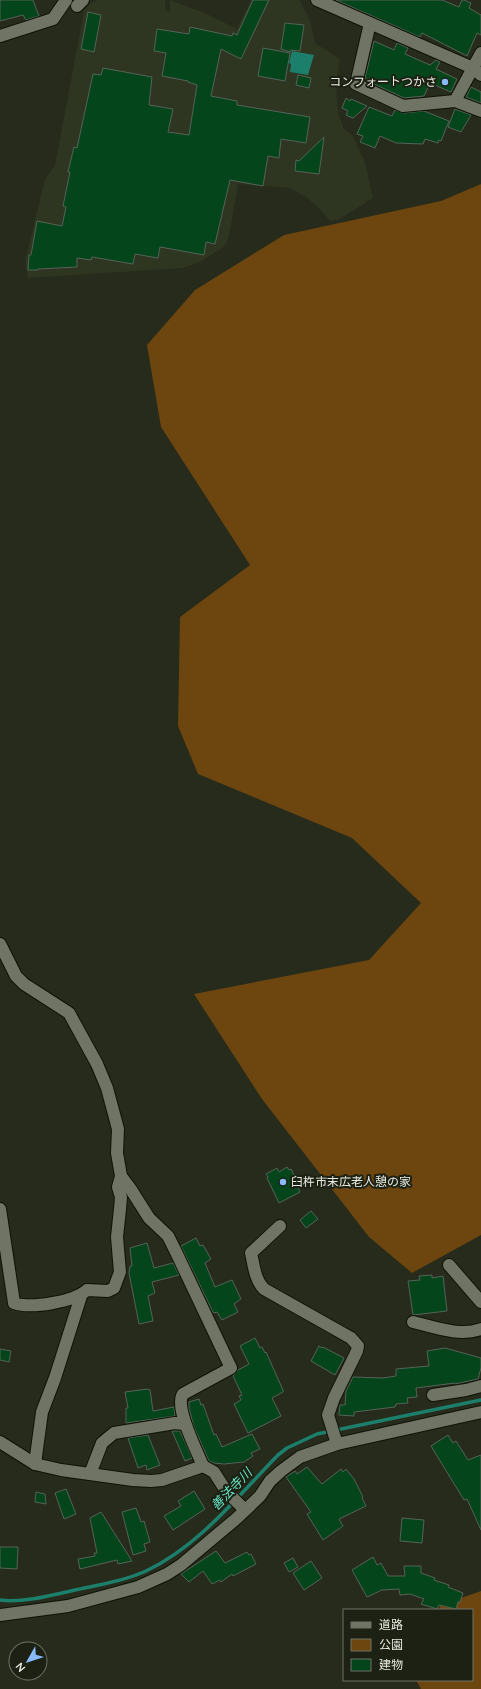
<svg xmlns="http://www.w3.org/2000/svg" width="481" height="1689" font-family="Quicksand,'Noto Sans JP',sans-serif">
  <style>
    .built { fill: #2e3520 }
    .green { fill: #6c450f }
    .water { fill: #1c7f6b }
    .lines { fill: none; stroke-linecap: round; stroke-linejoin: round }
    .stream { stroke: #1c7f6b; stroke-width: 3.5 }
    .building { fill: #05451b; stroke: #556357 }
    .minor-casing { stroke: #0f1306; stroke-width: 14 }
    .minor { stroke: #6f7464; stroke-width: 12 }
    .poi-dot { fill: #88bafc; stroke: #1d2113; stroke-width: 1.5 }
    .labels { text-anchor: middle; stroke-width: 4; stroke-linejoin: round; paint-order: stroke }
    .poi-label { font-size: 12px; fill: #e8ebe1; stroke: #1d2113; text-anchor: end }
    .water-label { font-size: 13px; font-style: italic; fill: #65e6c8; stroke: #1d2113 }
  </style>
  <rect width="100%" height="100%" fill="#262b1c"/>
  <path class="built" d="M97 0H165L166 11 170 12V0L205 13 237 29 251 0H300L311 23 315 43 340 59 336 85 338 113 344 129 353 136 365 162 373 198 338 220 330 221 321 210 306 197 290 188 238 184 229 237 224 247 200 262 183 268 28 278 25 261 45 179 55 165 84 11 90 4Z"/>
  <g class="green">
    <path d="M481 184V1235L412 1273 369 1237 262 1099 194 994 369 960 421 903 352 838 198 774 178 726 180 617 250 565 161 427 147 345 195 290 284 235 441 201Z"/>
    <path d="M481 1591V1689H421L416 1680H472V1610H438L441 1605Z"/>
  </g>
  <path class="water" d="M292 51 314 55 308 75 290 72 291 64 289 63Z"/>
  <g class="lines">
    <path class="stream" d="M0 1600C23 1603 53 1595 75 1590 98 1585 124 1581 146 1571 199 1546 238 1496 278 1455L287 1448 317 1434 481 1400"/>
  </g>
  <g class="building">
    <path d="M0 0H33L39 16 26 20 23 15 0 21Z"/>
    <path d="M253 0H269L241 59 221 49 211 96 237 101V105L310 117 306 143 281 139 279 158 268 156 263 186 230 180 215 244 206 242 204 255 160 247 158 258 135 254 133 264 92 257 91 260 77 258V267L38 269V270H28L29 255H31L37 221 62 226 66 207 63 206 70 172H68L74 147 77 148 93 74 101 75 103 68 152 77 149 105 173 109 168 132 189 135 197 85 188 82V81L162 76 166 53 154 51 157 29 189 34 190 27 232 36 233 33 237 35Z"/>
    <path d="M336 0H442L459 7 462 0H464L471 3 469 8 481 15V35L477 33 467 56 422 33 420 37Z"/>
    <path d="M88 12 101 15 94 52 81 49Z"/>
    <path d="M285 23 304 25 300 51 291 50V52L281 49Z"/>
    <path d="M374 41 394 50 397 43 408 48 405 54 430 65 436 60 440 62 436 69 457 79 451 92 430 83 424 96 404 98 372 83V81L365 78Z"/>
    <path d="M263 48 290 53 285 81 258 76Z"/>
    <path d="M298 75 311 78 309 88 296 85Z"/>
    <path d="M471 87 481 92V103L466 97Z"/>
    <path d="M346 98 350 101 351 99 367 106 353 118 346 115 348 111 342 108Z"/>
    <path d="M369 107 392 116 395 110 404 113 424 111 449 121 441 141 439 140 438 143 425 139 423 144 396 143 380 136 375 148 360 142 363 136 357 134Z"/>
    <path d="M455 109 471 115 461 132 448 127Z"/>
    <path d="M324 137 319 174 295 171 296 160 299 161Z"/>
    <path d="M287 1167 289 1170 291 1169 299 1185 297 1186 300 1192 279 1203 267 1178 268 1177 266 1174 277 1168 279 1172Z"/>
    <path d="M311 1211 318 1219 306 1228 300 1220Z"/>
    <path d="M196 1238 200 1246 203 1245 211 1259 205 1263 215 1287 232 1280 241 1299 234 1304 238 1312 222 1320 217 1312 214 1313 213 1312 181 1246Z"/>
    <path d="M147 1243 154 1268 173 1263 179 1275 152 1282 155 1293 148 1296 153 1321 139 1324 129 1273 130 1266H132L130 1248Z"/>
    <path d="M432 1275V1278L443 1276 447 1311 413 1315 408 1281 420 1280 419 1276Z"/>
    <path d="M255 1338 260 1348 262 1347 265 1353 266 1352 283 1390V1392L272 1398 281 1416 248 1433 234 1404 241 1400 239 1396 242 1395 233 1376 238 1370 249 1364 240 1346Z"/>
    <path d="M319 1346 322 1348 323 1347 344 1358 335 1375 311 1361Z"/>
    <path d="M445 1348 481 1358V1368L478 1379 455 1384V1383L416 1388 417 1397 407 1398 408 1403 396 1404 395 1407 354 1412V1416L339 1415 340 1405H345L346 1391 353 1377 383 1378 396 1376V1369L429 1366 427 1351Z"/>
    <path d="M0 1349 11 1351 9 1362 0 1360Z"/>
    <path d="M147 1389 150 1390 153 1411 174 1407 175 1416 126 1423V1408H128L125 1392Z"/>
    <path d="M199 1399 201 1405 203 1404 214 1435 216 1434 222 1447 252 1434 260 1449 251 1453 253 1456 244 1462 224 1464 214 1463 209 1461 194 1427 189 1408V1402Z"/>
    <path d="M172 1431H180L192 1458 185 1461Z"/>
    <path d="M148 1435 160 1465 147 1470 146 1465 138 1468 128 1438Z"/>
    <path d="M448 1435 453 1443 456 1441 468 1460 481 1455V1530L467 1499 464 1500 431 1446Z"/>
    <path d="M307 1467 322 1484 341 1469 343 1472 346 1469 354 1479 363 1497 362 1498 366 1506 339 1519 343 1526 323 1540 307 1514 311 1512 286 1477 295 1471 297 1474Z"/>
    <path d="M66 1489 76 1514 64 1519 55 1493Z"/>
    <path d="M194 1491 205 1509 173 1530 164 1516 181 1506 178 1501Z"/>
    <path d="M36 1492 45 1494 46 1504 35 1502Z"/>
    <path d="M136 1508 141 1522 144 1521 150 1542 144 1544 146 1551 133 1555 122 1512Z"/>
    <path d="M101 1512 132 1561 118 1564 117 1560 80 1569 78 1559 95 1556 94 1553H97L90 1518Z"/>
    <path d="M402 1518 424 1520 422 1543 400 1541Z"/>
    <path d="M0 1547H18L17 1569 0 1568Z"/>
    <path d="M216 1551 225 1563 247 1552 249 1555 251 1554 256 1564 233 1576 232 1574 221 1582 220 1580 212 1584 203 1571 189 1582 181 1574Z"/>
    <path d="M373 1557 377 1565 381 1563 388 1576H405L404 1566H421V1573L435 1578 434 1580 449 1585 448 1587 463 1593 460 1602H458L456 1609 439 1605 437 1609 421 1604 424 1599 410 1594 400 1595 399 1589 382 1590 367 1597 352 1570Z"/>
    <path d="M293 1558 298 1567 289 1572 284 1563Z"/>
    <path d="M311 1561 322 1578 304 1590 293 1573Z"/>
  </g>
  <g class="lines">
    <g class="minor-casing">
      <g id="minor">
        <path d="M317 0 473 68 481 75"/>
        <path d="M77 6 83 0"/>
        <path d="M370 23 356 84 403 106 455 101 481 111"/>
        <path d="M0 36 53 19 66 0"/>
        <path d="M455 101 481 53"/>
        <path d="M0 944 16 976 24 984 69 1013 97 1064 107 1088 118 1129 117 1153 121 1176 118 1187 121 1197 120 1209 117 1237 120 1272 114 1288 108 1291 87 1290C73 1302 31 1309 14 1303L0 1209"/>
        <path d="M121 1176 130 1188 149 1218 168 1236 176 1252 231 1368 183 1394C174 1407 197 1451 203 1466"/>
        <path d="M280 1226 251 1253C254 1266 255 1280 264 1289L351 1338 358 1346 357 1351 334 1398 328 1415 337 1444"/>
        <path d="M449 1265 481 1302"/>
        <path d="M413 1322C434 1327 460 1337 481 1329"/>
        <path d="M433 1395 466 1390 481 1386"/>
        <path d="M0 1442 35 1464 61 1470 133 1480 151 1481 162 1480 203 1466 214 1472 226 1491 245 1510"/>
        <path d="M35 1464 42 1412 55 1378 81 1296"/>
        <path d="M90 1474 102 1443 114 1433 175 1423 184 1424"/>
        <path d="M0 1615 68 1606 138 1587 167 1574 181 1565 237 1518 260 1496 270 1481 281 1471 300 1457 337 1444 481 1412"/>
      </g>
    </g>
    <use href="#minor" class="minor"/>
  </g>
  <g class="poi-dot">
    <circle cx="445" cy="82" r="4"/>
    <circle cx="283" cy="1182" r="4"/>
  </g>
  <g class="labels">
    <g class="poi-label">
      <text x="437" y="86">コンフォートつかさ</text>
      <text x="291" y="1186" text-anchor="start">臼杵市末広老人憩の家</text>
    </g>
    <g class="water-label">
      <text transform="translate(231 1489) rotate(-46)" y="5">善法寺川</text>
    </g>
  </g>
  <rect x="343" y="1609" width="130" height="72" fill="#1d2113" stroke="#6e7265"/>
  <rect x="351" y="1622" width="20" height="6" fill="#6f7464" stroke="#6e7265"/>
  <text x="379" y="1629" font-size="12" fill="#e8ebe1">道路</text>
  <rect x="351" y="1639" width="20" height="12" fill="#6c450f" stroke="#6e7265"/>
  <text x="379" y="1649" font-size="12" fill="#e8ebe1">公園</text>
  <rect x="351" y="1659" width="20" height="12" fill="#05451b" stroke="#6e7265"/>
  <text x="379" y="1669" font-size="12" fill="#e8ebe1">建物</text>
  <g transform="translate(28 1661) rotate(231)"><circle r="19" fill="#1d2113" stroke="#6e7265"/>
  <path d="M0-3L7 15L0 10L-7 15Z" fill="#88bafc"/>
  <text y="-6" font-size="11" font-weight="bold" text-anchor="middle" fill="#e8ebe1">N</text>
  </g>
</svg>
